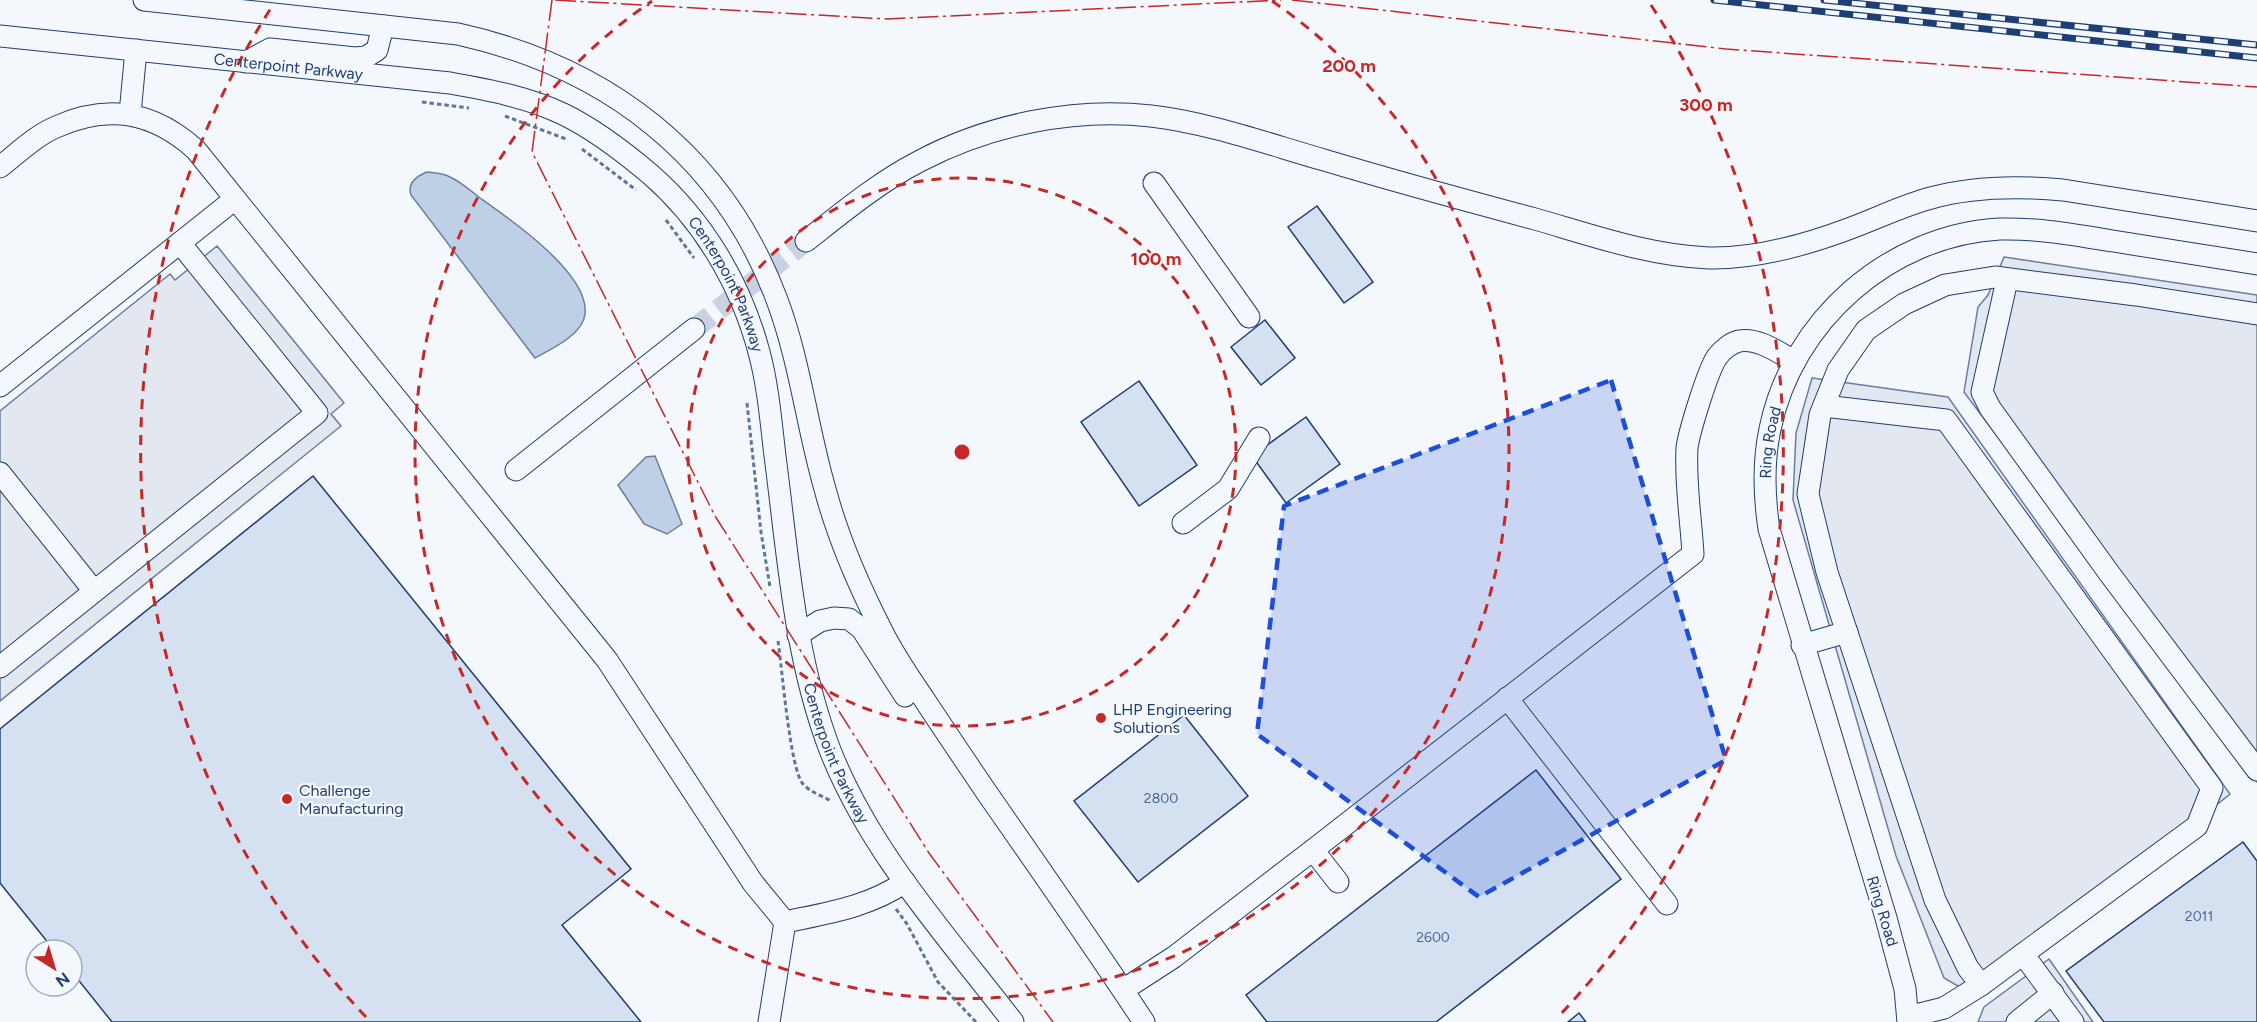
<svg xmlns="http://www.w3.org/2000/svg" width="2257" height="1022" font-family="Figtree,sans-serif">
  <style>
    .parking { fill: #e3e8f0; stroke: #687fa3; stroke-width: 1.5 }
    .water { fill: #bed0e5; stroke: #687fa3; stroke-width: 1.5 }
    .building { fill: #d5e0f0; stroke: #1d3f73; stroke-width: 1.5 }
    .lines { fill: none; stroke-linecap: round; stroke-linejoin: round }
    .minor-tunnel { stroke: #c9d2e0; stroke-width: 21; stroke-dasharray: 21 10; stroke-linecap: butt }
    .minor-casing { stroke: #1d3f73; stroke-width: 23 }
    .path { stroke: #5e769c; stroke-width: 3; stroke-dasharray: 4.5 3; stroke-linecap: butt }
    .minor { stroke: #f4f7fb; stroke-width: 21 }
    .rail-casing { stroke: #1d3f73; stroke-width: 7 }
    .rail { stroke: #f4f7fb; stroke-width: 4.5; stroke-dasharray: 14; stroke-linecap: butt }
    .power { stroke: #c62828; stroke-width: 1.5; stroke-dasharray: 21 4.5 3 4.5; stroke-linecap: butt }
    .marked { fill: #1d4ed8; fill-opacity: 0.2; stroke: #1d4ed8; stroke-width: 4.5; stroke-dasharray: 12 8; stroke-linejoin: round }
    .ring { fill: none; stroke: #c62828; stroke-width: 3; stroke-dasharray: 10 8 }
    .poi-dot { fill: #c62828; stroke: #f4f7fb; stroke-width: 2 }
    .labels { text-anchor: middle; stroke-width: 4.5; stroke-linejoin: round; paint-order: stroke }
    .number-label { font-size: 14px; fill: #4b6792 }
    .street-label { font-size: 16px; fill: #1d3f73; stroke: #f4f7fb }
    .poi-label { font-size: 16px; fill: #1d3f73; stroke: #f4f7fb; text-anchor: start }
    .centre { fill: #c62828; stroke: #f4f7fb; stroke-width: 3 }
    .ring-label { font-size: 18px; text-anchor: middle; font-weight: bold; fill: #c62828; stroke: #f4f7fb; stroke-width: 4.5; stroke-linejoin: round; paint-order: stroke }
  </style>
  <rect width="100%" height="100%" fill="#f4f7fb"/>
  <g class="parking">
    <path d="M217 246 344 403 331 414 341 426 0 701V411L170 274 175 280Z"/>
    <path d="M2004 257 2257 295V782L1964 392 1978 307 1988 295Z"/>
    <path d="M1812 378 1948 397 2230 794 1977 997 1944 978 1896 856 1793 500 1796 433Z"/>
    <path d="M2049 959 2093 1022H1978L1984 1007Z"/>
  </g>
  <g class="water">
    <path d="M427 172C435 173 443 173 450 177 461 182 471 191 480 198 510 219 590 274 585 314 583 335 551 349 535 358L411 195C407 183 417 176 427 172Z"/>
    <path d="M655 456 682 524 667 534 644 524 618 485 646 457Z"/>
  </g>
  <g class="building">
    <path d="M1317 206 1373 282 1344 303 1288 227Z"/>
    <path d="M1265 320 1295 358 1261 385 1231 347Z"/>
    <path d="M1139 381 1197 465 1139 506 1081 422Z"/>
    <path d="M1306 417 1340 464 1286 503 1252 456Z"/>
    <path d="M313 476 631 869 562 925 641 1022H112L72 972V950H54L0 883V729Z"/>
    <path d="M1184 715 1248 796 1138 882 1074 801Z"/>
    <path d="M1536 770 1621 879 1436 1022H1267L1246 995Z"/>
    <path d="M2243 842 2257 861V1022H2104L2066 971Z"/>
    <path d="M1579 1013 1586 1022H1568Z"/>
  </g>
  <g class="lines">
    <path class="minor-tunnel" d="M694 329 806 241"/>
    <g class="minor-casing">
      <g id="minor">
        <path d="M144 0 458 34C607 67 723 155 777 300 800 361 807 427 825 489 838 538 858 584 881 629 893 654 909 677 924 699 945 731 966 762 987 793 1040 869 1093 945 1144 1022"/>
        <path id="s1" d="M0 36 450 83C489 90 527 97 563 114 594 129 624 152 650 174 703 220 741 284 759 352 768 385 771 422 775 456 788 555 794 656 830 750 870 852 947 936 1013 1022"/>
        <path d="M246 62 270 49 355 58 366 57 377 50 383 26"/>
        <path d="M130 114 136 50"/>
        <path d="M0 167C18 153 35 136 56 127 109 103 154 112 196 150L607 660 753 883 785 922C827 913 869 907 905 882"/>
        <path d="M1154 183 1249 317"/>
        <path d="M806 241C843 212 879 182 920 161 988 125 1074 107 1151 116 1210 123 1268 144 1324 160 1394 181 1464 200 1535 219 1591 235 1650 256 1709 258 1757 259 1806 245 1851 228 1878 218 1904 205 1931 198 1974 186 2019 186 2063 190L2257 221"/>
        <path d="M2007 280 1982 392 1990 408 2109 573 2257 770"/>
        <path d="M0 386 235 199"/>
        <path d="M1824 406 1946 420 2212 788 2197 826 2023 954"/>
        <path d="M516 470 694 329"/>
        <path d="M0 473 94 591"/>
        <path d="M1183 523 1228 489 1259 438"/>
        <path d="M798 635 820 621 834 618 849 619 862 629 905 696"/>
        <path d="M1802 645 1847 632"/>
        <path d="M0 667 317 413 180 243"/>
        <path d="M1507 698 1667 904"/>
        <path d="M1313 850 1338 882"/>
        <path d="M1981 985 2023 954 2073 1022"/>
        <path d="M1123 990 1174 957 1313 850 1693 554C1691 519 1685 483 1687 448 1689 432 1708 370 1717 357 1722 350 1731 343 1739 341 1758 337 1779 353 1794 361"/>
        <path d="M1908 1017 1944 1008 1981 985 1968 968 1935 900 1827 572 1808 494 1820 415 1838 370 1866 330 1904 304 1945 285 1995 277 2136 295 2257 314"/>
        <path d="M769 1022 785 922"/>
        <path id="s2" d="M1908 1022 1905 989 1886 918 1769 529C1764 496 1763 462 1770 429 1792 321 1889 235 2000 229 2038 228 2076 235 2113 241 2161 249 2209 256 2257 264"/>
        <path d="M2017 1022 2053 993"/>
      </g>
    </g>
    <g class="path">
      <path d="M422 102 469 108"/>
      <path d="M505 116 566 139"/>
      <path d="M582 149 636 190"/>
      <path d="M666 220 694 258"/>
      <path d="M747 403 761 532 770 587"/>
      <path d="M778 641C782 667 790 770 803 784 810 792 822 796 831 801"/>
      <path d="M896 909 907 924 938 982 976 1022"/>
    </g>
    <use href="#minor" class="minor"/>
    <g class="rail-casing">
      <g id="rail">
        <path d="M1714 0 2257 58"/>
        <path d="M1824 0 2257 45"/>
      </g>
    </g>
    <use href="#rail" class="rail"/>
    <g class="power">
      <path d="M552 0 532 152 715 516 929 853 1053 1022"/>
      <path d="M555 0 887 19 1281 0"/>
      <path d="M1292 0 1726 49 2257 87"/>
    </g>
  </g>
  <path class="marked" d="M1611 380 1726 760 1479 897 1257 734 1284 506Z"/>
  <g class="ring">
    <circle cx="962" cy="452" r="274"/>
    <path d="M1272 1A547 547 0 1 1 652 1"/>
    <path d="M366 1017A821 821 0 0 1 273 5M1651 5A821 821 0 0 1 1558 1017"/>
  </g>
  <g class="poi-dot">
    <circle cx="1101" cy="718" r="6"/>
    <circle cx="287" cy="799" r="6"/>
  </g>
  <g class="labels">
    <g class="number-label">
      <text x="1161" y="803">2800</text>
      <text x="2199" y="921">2011</text>
      <text x="1433" y="942">2600</text>
    </g>
    <g class="street-label">
      <text dy="6" stroke="none"><textPath href="#s1" startOffset="290">Centerpoint Parkway</textPath></text>
      <text dy="6" stroke="none"><textPath href="#s1" startOffset="812">Centerpoint Parkway</textPath></text>
      <text dy="6" stroke="none"><textPath href="#s2" startOffset="600">Ring Road</textPath></text>
      <text dy="6" stroke="none"><textPath href="#s1" startOffset="1298">Centerpoint Parkway</textPath></text>
      <text transform="translate(1883 911) rotate(73)" y="6">Ring Road</text>
    </g>
    <g class="poi-label">
      <text x="1113" y="715">LHP Engineering<tspan x="1113" dy="18">Solutions</tspan></text>
      <text x="299" y="796">Challenge<tspan x="299" dy="18">Manufacturing</tspan></text>
    </g>
  </g>
  <circle cx="962" cy="452" r="9" class="centre"/>
  <g class="ring-label">
    <text x="1349" y="72">200 m</text>
    <text x="1706" y="111">300 m</text>
    <text x="1156" y="265">100 m</text>
  </g>
  <g transform="translate(54 968) rotate(143)"><circle r="28" fill="#f4f7fb" stroke="#9eadc5" stroke-width="1.5"/>
  <path d="M0-4.5L10 22L0 15L-10 22Z" fill="#c62828"/>
  <text y="-9" font-size="16" font-weight="bold" text-anchor="middle" fill="#1d3f73">N</text>
  </g>
</svg>
